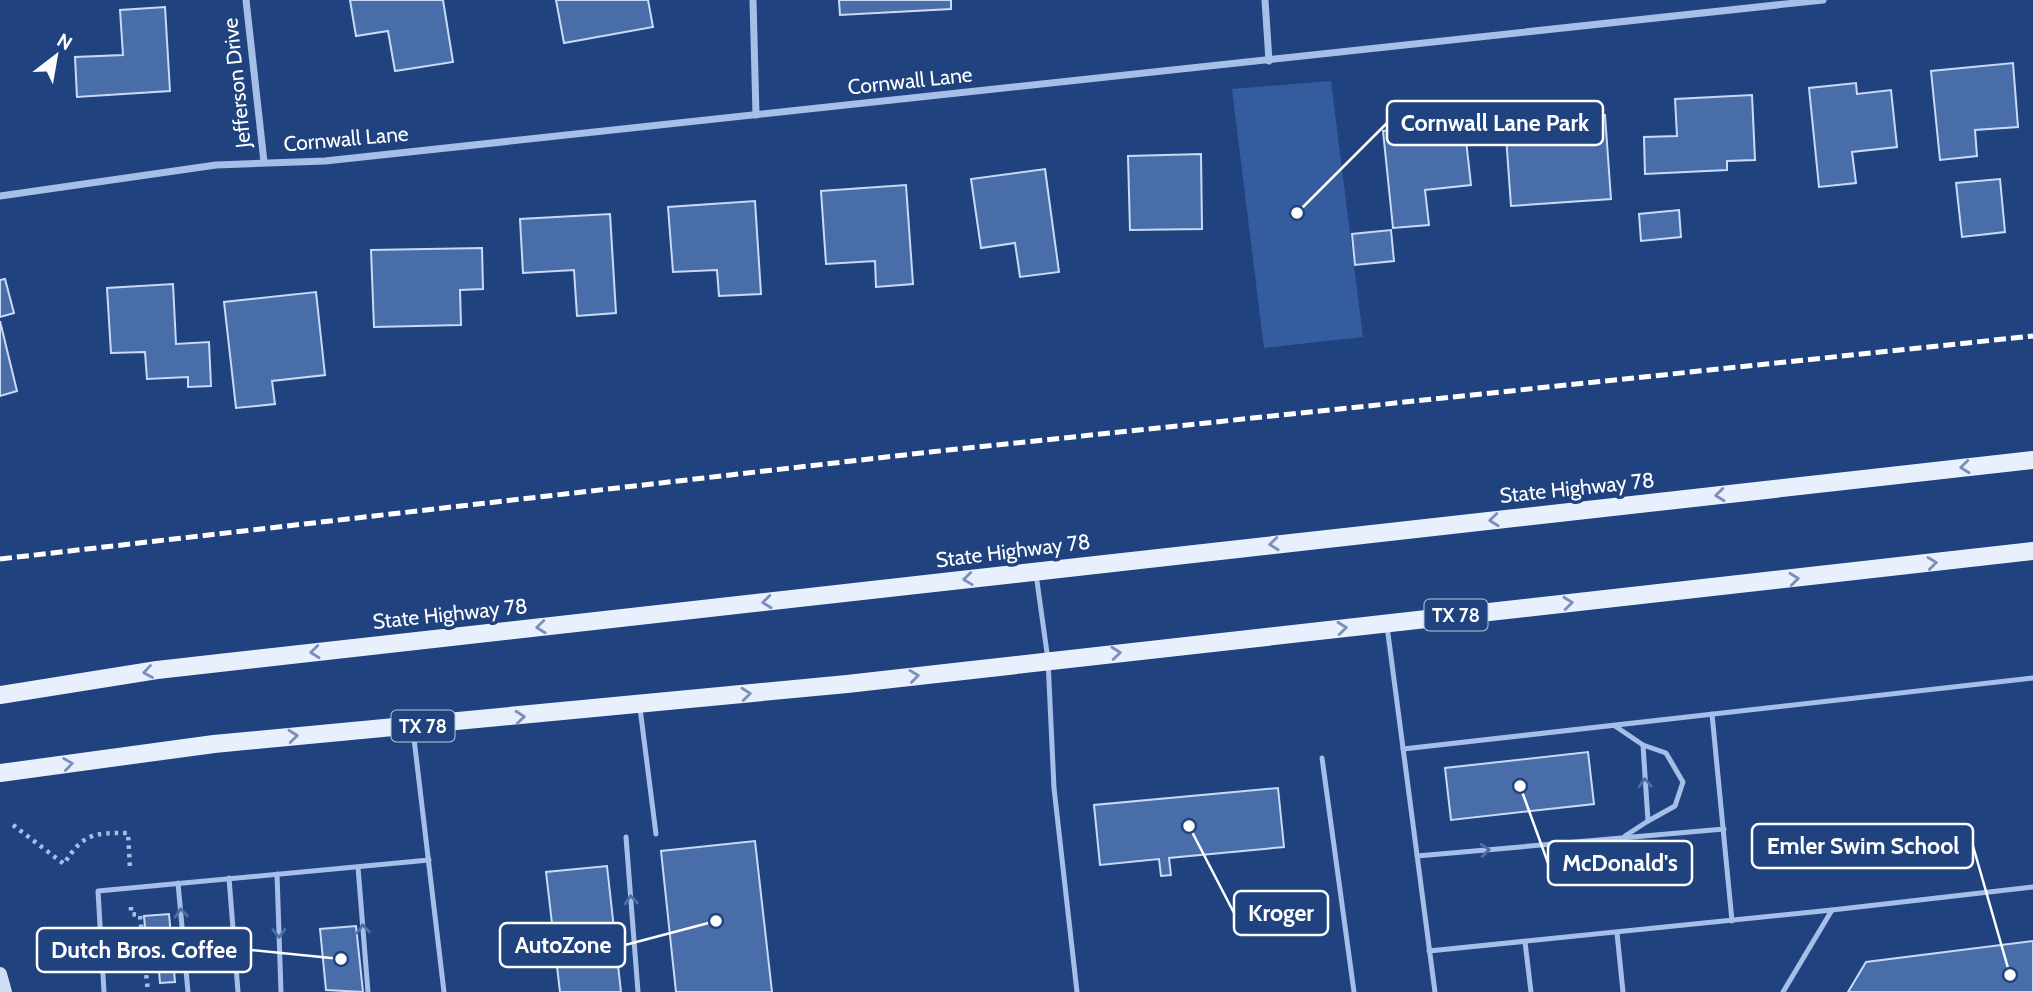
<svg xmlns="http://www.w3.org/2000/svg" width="2033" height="992" font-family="Cabin,sans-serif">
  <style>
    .green { fill: #345c9e }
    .building { fill: #496da9; stroke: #c9daf6; stroke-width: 2 }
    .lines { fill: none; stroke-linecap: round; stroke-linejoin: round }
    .path { stroke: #a6bfe8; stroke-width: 4.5; stroke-dasharray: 3.5 5; stroke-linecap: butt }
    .lane { stroke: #a6bfe8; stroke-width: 5 }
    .street { stroke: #a6bfe8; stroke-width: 7 }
    .secondary { stroke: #d0def6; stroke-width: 14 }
    .primary { stroke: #e8effd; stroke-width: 18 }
    .rail { stroke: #fff; stroke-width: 5; stroke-dasharray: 12 5; stroke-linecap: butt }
    .oneway { stroke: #7a90b8 }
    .oneway2 { stroke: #4f6ea4 }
    .labels { text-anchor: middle; stroke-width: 7; stroke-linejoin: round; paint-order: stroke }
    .shield { fill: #204380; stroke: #bcc7d9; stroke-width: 2 }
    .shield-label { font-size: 19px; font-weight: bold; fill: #fff }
    .street-label { font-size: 21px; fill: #fff; stroke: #204380 }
    .leader { fill: none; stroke: #fff; stroke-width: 2.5 }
    .callout-dot { fill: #fff; stroke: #204380; stroke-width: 2.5 }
    .callout { fill: #204380; stroke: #fff; stroke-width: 2.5 }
    .callout-label { font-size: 23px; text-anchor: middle; font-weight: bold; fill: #fff }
  </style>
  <rect width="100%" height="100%" fill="#204380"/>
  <path class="green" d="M1331 81 1363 337 1264 348 1232 89Z"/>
  <g class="building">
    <path d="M350 0H443L453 62 395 71 388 31 356 36Z"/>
    <path d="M556 0H648L653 27 564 43Z"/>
    <path d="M839 0H951V9L840 15Z"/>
    <path d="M165 7 170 91 77 97 75 57 123 55 120 10Z"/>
    <path d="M2013 63 2018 127 1975 130 1977 156 1940 160 1931 71Z"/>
    <path d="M1856 83 1857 94 1891 90 1897 147 1852 152 1856 183 1819 187 1809 88Z"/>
    <path d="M1752 95 1755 160 1727 161V170L1645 174 1644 137 1677 136 1675 99Z"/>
    <path d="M1605 115 1611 199 1511 206 1505 122Z"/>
    <path d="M1464 122 1471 185 1425 190 1429 225 1393 228 1383 131Z"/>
    <path d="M1201 154 1202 229 1130 230 1128 156Z"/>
    <path d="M1045 169 1059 272 1020 277 1015 243 981 248 971 179Z"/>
    <path d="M2000 179 2005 232 1962 237 1956 183Z"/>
    <path d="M906 185 913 284 876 287 875 261 826 264 821 191Z"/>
    <path d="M755 201 761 294 719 296 717 270 673 272 668 207Z"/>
    <path d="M1679 210 1681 237 1641 241 1639 214Z"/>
    <path d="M610 214 616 313 577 316 574 270 523 273 520 219Z"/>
    <path d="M1391 230 1394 261 1355 265 1352 234Z"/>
    <path d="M482 248 483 289 460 290 461 325 374 327 371 250Z"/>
    <path d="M5 279 14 313 0 317V280Z"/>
    <path d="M173 284 176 344 209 342 211 386 188 387V377L147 379 145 352 111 353 107 288Z"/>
    <path d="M316 292 325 375 272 381 275 404 236 408 224 302Z"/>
    <path d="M0 321 17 391 0 396Z"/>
    <path d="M1588 752 1594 804 1451 820 1445 768Z"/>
    <path d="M1278 788 1284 847 1169 858 1171 875 1161 876 1159 859 1100 865 1094 805Z"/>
    <path d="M755 841 772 992H676L661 851Z"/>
    <path d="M607 866 621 992H560L546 872Z"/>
    <path d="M169 914 175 982 160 983 159 971 149 972 144 916Z"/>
    <path d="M356 926 363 992 326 990 320 929Z"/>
    <path d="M2033 941V992H1848L1866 962Z"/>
  </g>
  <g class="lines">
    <g class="path">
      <path d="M13 825 64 864C83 833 94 833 128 833L130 868"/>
      <path d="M131 907V914L140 915 148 992"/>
    </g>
    <g class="lane">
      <path d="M1036 574 1048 660 1054 788 1077 992"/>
      <path d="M1387 626 1435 992"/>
      <path d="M640 708 656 834"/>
      <path d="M1712 714 1732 921"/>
      <path d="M1615 726 1643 745 1648 821 1625 836"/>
      <path d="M413 730 444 992"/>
      <path d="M1643 745 1666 753 1683 782 1675 806 1648 821"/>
      <path d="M1403 749 2033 678"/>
      <path d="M1322 758 1354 992"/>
      <path d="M626 837 638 992"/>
      <path d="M1417 856 1724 829"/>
      <path d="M358 867 368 992"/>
      <path d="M277 874 281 992"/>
      <path d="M229 878 238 992"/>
      <path d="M178 883 188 992"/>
      <path d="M1617 933 1623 992"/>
      <path d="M1525 942 1531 992"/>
      <path d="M1429 951 1832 910"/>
      <path d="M104 992 98 891 429 860"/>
      <path d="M1783 992 1832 910 2033 887"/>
    </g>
    <g class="street">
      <path d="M246 0 264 162"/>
      <path d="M753 0 756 115"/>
      <path d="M1265 0 1269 61"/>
      <path d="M0 196 216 165 325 161 1823 0"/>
    </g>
    <path class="secondary" d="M0 974 5 992"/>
    <g class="primary">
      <path d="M0 695 157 670 2033 460"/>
      <path d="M0 773 214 744 847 684 2033 551"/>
    </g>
    <path class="rail" d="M0 559 930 452 2033 336"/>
  </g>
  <defs><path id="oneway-chevron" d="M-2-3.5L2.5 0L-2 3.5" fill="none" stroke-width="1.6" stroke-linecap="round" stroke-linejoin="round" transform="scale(1.75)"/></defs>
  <g class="oneway">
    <use href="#oneway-chevron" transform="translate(1965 467) rotate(174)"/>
    <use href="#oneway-chevron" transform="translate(1720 495) rotate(174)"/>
    <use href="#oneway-chevron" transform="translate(1494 520) rotate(174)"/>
    <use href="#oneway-chevron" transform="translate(1274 544) rotate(174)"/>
    <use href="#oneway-chevron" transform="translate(1932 563) rotate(-7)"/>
    <use href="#oneway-chevron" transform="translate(968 579) rotate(173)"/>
    <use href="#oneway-chevron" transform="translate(1794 579) rotate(-6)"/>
    <use href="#oneway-chevron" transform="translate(767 602) rotate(174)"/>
    <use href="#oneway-chevron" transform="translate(1568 603) rotate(-6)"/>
    <use href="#oneway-chevron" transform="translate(541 627) rotate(174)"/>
    <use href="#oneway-chevron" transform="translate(1342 628) rotate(-6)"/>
    <use href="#oneway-chevron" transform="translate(315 652) rotate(174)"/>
    <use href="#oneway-chevron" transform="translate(1116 653) rotate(-6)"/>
    <use href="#oneway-chevron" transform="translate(148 672) rotate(171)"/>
    <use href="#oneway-chevron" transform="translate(914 676) rotate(-7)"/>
    <use href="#oneway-chevron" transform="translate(746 694) rotate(-6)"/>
    <use href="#oneway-chevron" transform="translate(520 717) rotate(-5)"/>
    <use href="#oneway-chevron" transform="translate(293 736) rotate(-6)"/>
    <use href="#oneway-chevron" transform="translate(68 764) rotate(-8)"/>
  </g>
  <g class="oneway2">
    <use href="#oneway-chevron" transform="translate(1645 783) rotate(-93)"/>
    <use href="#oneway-chevron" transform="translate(1485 850) rotate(-5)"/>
    <use href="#oneway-chevron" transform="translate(631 900) rotate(-95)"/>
    <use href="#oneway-chevron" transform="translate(181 913) rotate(-95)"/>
    <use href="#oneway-chevron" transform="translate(363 929) rotate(-95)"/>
    <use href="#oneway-chevron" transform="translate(279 933) rotate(88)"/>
  </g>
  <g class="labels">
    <g class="shield">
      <rect x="1424.5" y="599.5" width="63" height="31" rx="5"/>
      <rect x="391.5" y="710.5" width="63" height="31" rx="5"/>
    </g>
    <g class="shield-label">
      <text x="1456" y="622">TX 78</text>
      <text x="423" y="733">TX 78</text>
    </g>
    <g class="street-label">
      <text transform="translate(910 81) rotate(-6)" y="7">Cornwall Lane</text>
      <text transform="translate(237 83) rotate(-96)" y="7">Jefferson Drive</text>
      <text transform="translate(346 139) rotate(-5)" y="7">Cornwall Lane</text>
      <text transform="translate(1577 488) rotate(-6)" y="7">State Highway 78</text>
      <text transform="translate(1013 551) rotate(-7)" y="7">State Highway 78</text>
      <text transform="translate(450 614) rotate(-6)" y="7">State Highway 78</text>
    </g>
  </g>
  <path class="leader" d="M1297 213L1387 123M2010 975L1973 846M1520 786L1548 863M1189 826L1234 913M716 921L625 945M341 959L251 950"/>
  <g class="callout-dot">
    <circle cx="1297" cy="213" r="7"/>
    <circle cx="2010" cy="975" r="7"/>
    <circle cx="1520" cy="786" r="7"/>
    <circle cx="1189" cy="826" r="7"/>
    <circle cx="716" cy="921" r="7"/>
    <circle cx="341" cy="959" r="7"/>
  </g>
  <g class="callout">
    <rect x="1387" y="101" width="216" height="44" rx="7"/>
    <rect x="1752" y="824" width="221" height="44" rx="7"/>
    <rect x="1548" y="841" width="144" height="44" rx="7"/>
    <rect x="1234" y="891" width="94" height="44" rx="7"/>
    <rect x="500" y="923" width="125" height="44" rx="7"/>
    <rect x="37" y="928" width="214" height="44" rx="7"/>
  </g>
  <g class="callout-label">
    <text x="1495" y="131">Cornwall Lane Park</text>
    <text x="1863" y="854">Emler Swim School</text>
    <text x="1620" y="871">McDonald's</text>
    <text x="1281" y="921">Kroger</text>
    <text x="563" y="953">AutoZone</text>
    <text x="144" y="958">Dutch Bros. Coffee</text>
  </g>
  <g transform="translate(56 56) rotate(31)" stroke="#204380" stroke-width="5" paint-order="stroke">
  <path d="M0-5L12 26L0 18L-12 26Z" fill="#ffffff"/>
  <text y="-10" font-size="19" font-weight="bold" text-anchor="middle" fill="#ffffff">N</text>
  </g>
</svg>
